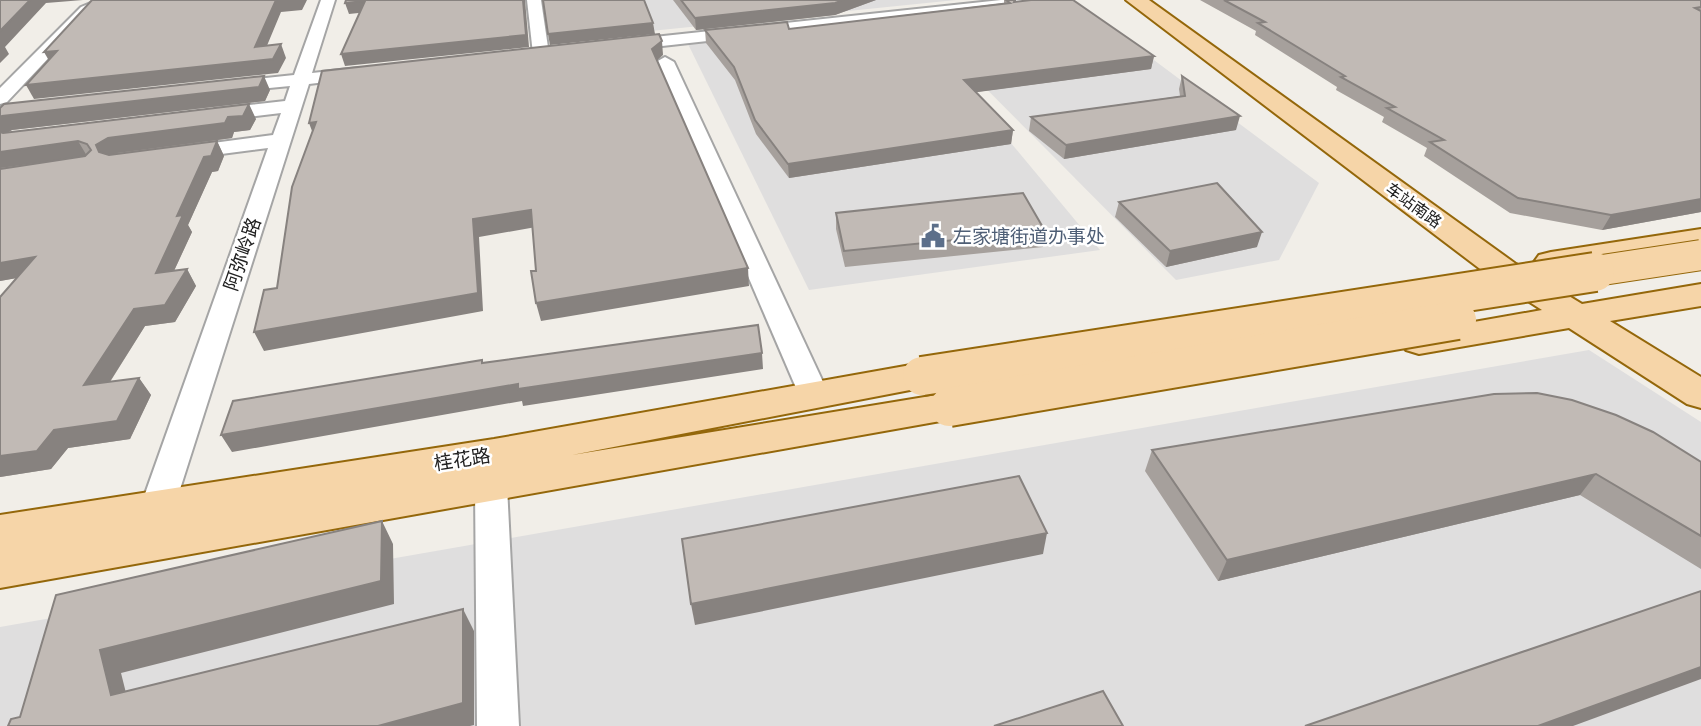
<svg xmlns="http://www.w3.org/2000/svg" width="1701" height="726" font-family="'Varela Round','Noto Sans SC',sans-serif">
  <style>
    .residential { fill: #dfdede }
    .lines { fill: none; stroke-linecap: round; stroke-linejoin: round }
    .street-casing { stroke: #a5a5a5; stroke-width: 4 }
    .primary-casing { stroke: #94670a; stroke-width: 4 }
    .street { fill: #fff; fill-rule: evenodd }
    .primary { fill: #f6d5a8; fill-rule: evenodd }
    .primary-bridge-far1-casing { stroke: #94670a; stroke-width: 32; stroke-linecap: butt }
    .primary-bridge-casing { stroke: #94670a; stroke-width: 42; stroke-linecap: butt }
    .primary-bridge-far1 { stroke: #f6d5a8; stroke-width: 30 }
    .primary-bridge { stroke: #f6d5a8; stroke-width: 38 }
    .wall { fill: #a6a09c }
    .shaded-wall { fill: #87827f }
    .building { fill: #c1bab5; stroke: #87827f; stroke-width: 2 }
    .labels { text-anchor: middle; stroke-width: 5; stroke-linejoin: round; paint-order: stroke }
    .far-street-label { font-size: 16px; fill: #212121; stroke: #fff }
    .service-label { font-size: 19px; fill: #4e5e75; stroke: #fff; text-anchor: start }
    .street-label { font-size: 19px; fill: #212121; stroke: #fff }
  </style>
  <rect width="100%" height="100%" fill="#f1eee8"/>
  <g class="residential">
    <path d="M548 0H956L552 41Z"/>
    <path d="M1076 2 1319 183 1279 260 1176 280 917 19Z"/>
    <path d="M906 17 1100 250 809 290 687 42Z"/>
    <path d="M1589 350 1701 422V726H0V627Z"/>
  </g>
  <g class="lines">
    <g class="street-casing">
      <g id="street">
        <path d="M98 0H118L91 13 7 102 0 104V88L81 7Z"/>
        <path d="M321 0H335L312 73 359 68 368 73 359 78 309 84 174 508 169 517 157 521 145 517 140 508 268 148 183 159 176 157 173 153 176 149 183 147 273 135 281 113 215 121 205 115 215 109 285 101 290 86 229 92 220 87 229 82 294 75Z"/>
        <path d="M527 0H541L549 54 547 58H535L533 54Z"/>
        <path d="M1001 0H1050L1043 4 626 50 618 45 626 40Z"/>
        <path d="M665 57 674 62 830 397 825 404 815 407 805 404 800 397 656 62Z"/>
        <path d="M493 452 504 455 509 463 507 486 519 726H477L475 486 477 463 482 455Z"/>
      </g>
    </g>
    <g class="primary-casing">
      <g id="primary">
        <path d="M1126 0H1149L1516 264 1582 304 1701 284V306L1610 321 1701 377V408L1687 404 1569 328 1419 354 1406 350 1400 342 1406 334 1542 310 1492 278Z"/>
        <path d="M1701 229V249L1551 272 1539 269 1534 262 1539 255 1551 252Z"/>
        <path d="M922 363 936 367 942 376 936 385 572 455 949 393 963 397 969 407 963 417 0 588V515L494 439Z"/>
      </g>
    </g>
    <use href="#street" class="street"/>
    <use href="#primary" class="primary"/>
    <g class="primary-bridge-far1-casing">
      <path id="primary-bridge-far1" d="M1583 273 1701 255"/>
    </g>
    <g class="primary-bridge-casing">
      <g id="primary-bridge">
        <path d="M922 376 1595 272"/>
        <path d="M949 407 1457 320"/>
      </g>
    </g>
    <use href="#primary-bridge-far1" class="primary-bridge-far1"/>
    <use href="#primary-bridge" class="primary-bridge"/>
  </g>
  <g class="wall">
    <path d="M673 0H876L835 15 696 30Z"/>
    <path d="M1004 0H1016V2L1154 56 1151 69 976 92 1013 130 1011 144 789 178 756 134 735 80 706 43 705 30 789 29 1004 3Z"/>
    <path d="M1200 0H1701V212L1602 230 1510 213 1424 156 1427 148 1382 122 1384 117 1336 90 1337 87 1255 35 1256 31Z"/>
    <path d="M1182 76 1236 130 1064 159 1029 131 1031 117 1180 96 1179 89Z"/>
    <path d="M270 90 265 101 12 130 9 132 256 119 250 130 234 132 232 138 115 155 217 141 224 156 218 171 212 172 188 225 192 232 174 271 187 269 196 286 175 322 145 326 110 382 139 378 151 395 130 439 68 448 51 469 0 477V297L16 278 0 281V108Z"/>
    <path d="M1119 202 1257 247 1166 267 1115 217Z"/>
    <path d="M836 213 1045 231 1043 247 845 267 836 229Z"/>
    <path d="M1152 450 1701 462V569L1580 495 1218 581 1145 471Z"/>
  </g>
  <g class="shaded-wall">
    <path d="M30 0H83L46 3 5 47 9 54 0 63V31Z"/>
    <path d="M276 0H307L302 10 281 12 261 60 255 47Z"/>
    <path d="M523 0H525L529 47 345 66 341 54Z"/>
    <path d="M844 0H876L835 15 696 30 695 18Z"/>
    <path d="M365 1 368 12 349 14 345 3Z"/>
    <path d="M653 23 655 34 550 45 548 34Z"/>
    <path d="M662 41 663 55 654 63 652 49Z"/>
    <path d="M281 44 286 58 278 73 34 99 26 85Z"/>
    <path d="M57 51 52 66 44 52Z"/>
    <path d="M1154 56 1151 69 963 94 964 80Z"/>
    <path d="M264 76 270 90 265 101 12 130 0 137V117L2 116Z"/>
    <path d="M249 104 256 119 250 130 234 132 232 138 117 153 105 160 99 152 96 145 108 138 228 117Z"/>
    <path d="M1240 116 1236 130 1064 159 1066 145Z"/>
    <path d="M316 122 315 139 309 123Z"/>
    <path d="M1013 130 1011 144 789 178 788 164Z"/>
    <path d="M78 141 87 156 0 168V152Z"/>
    <path d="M217 141 224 156 218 171 212 172 188 225 192 232 165 290 156 273 177 216 204 157Z"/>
    <path d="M1701 199V212L1602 230 1611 215Z"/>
    <path d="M531 210 536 227 479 237 483 311 264 351 254 332 473 219Z"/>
    <path d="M1262 232 1257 247 1166 267 1170 251Z"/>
    <path d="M35 257 46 273 0 281V263Z"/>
    <path d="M748 268 749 286 541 321 536 303Z"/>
    <path d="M187 269 196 286 175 322 145 326 97 402 84 385 134 309Z"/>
    <path d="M762 353 763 369 523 406 522 401 232 452 221 435 518 384Z"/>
    <path d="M139 378 151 395 130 439 68 448 51 469 0 477V456L54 430Z"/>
    <path d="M1596 474 1580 495 1218 581 1227 560Z"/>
    <path d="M382 521 393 544 394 604 121 673 132 717 111 695 100 650Z"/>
    <path d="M1047 533 1043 554 695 625 691 604Z"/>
    <path d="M463 609 474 631V725L470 726H378Z"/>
    <path d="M1701 667V679L1573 726H1538Z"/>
  </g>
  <g class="building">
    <path d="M0 0H30L0 31Z"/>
    <path d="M92 0H276L255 47 281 44 273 59 26 85 57 51 44 52Z"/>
    <path d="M346 0H523L526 35 341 54 365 1 345 3Z"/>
    <path d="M543 0H644L653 23 548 34Z"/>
    <path d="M681 0H844L835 3 695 18Z"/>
    <path d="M1006 0H1015L1014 2 1031 0H1073L1154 56 964 80 1013 130 788 164 755 120 734 67 705 30 787 22 789 29 1010 3Z"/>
    <path d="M1224 0H1701V7L1695 8 1701 11V199L1611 215 1518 198 1430 142 1444 140 1387 108 1395 107 1341 77 1345 76 1258 23 1265 22Z"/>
    <path d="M659 34 662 41 652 49 748 268 536 303 531 271H536L531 210 473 219 478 293 254 332 264 290 277 288 292 187 316 122 309 123 322 71Z"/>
    <path d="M264 76 259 87 2 116 0 117V108L4 104Z"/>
    <path d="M1182 76 1240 116 1066 145 1031 117 1185 96Z"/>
    <path d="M249 104 243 116 228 117 225 123 108 138 96 145 99 152 109 155 217 141 211 156 204 157 177 216 183 215 156 273 187 269 165 305 134 309 84 385 139 378 117 421 54 430 37 451 0 456V297L35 257 0 263V169L85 156 91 150 87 144 78 141 0 152V132L3 133Z"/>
    <path d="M1217 183 1262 232 1170 251 1119 202Z"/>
    <path d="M1023 193 1045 231 844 251 836 213Z"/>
    <path d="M758 325 762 353 518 389V384L221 435 233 401 482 360V363Z"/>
    <path d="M1537 393 1572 400 1616 415 1653 432 1701 462V536L1596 474 1227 560 1152 450 1494 394Z"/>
    <path d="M1019 476 1047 533 691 604 682 539Z"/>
    <path d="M382 521 381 581 100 650 111 695 463 609V703L378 726H8L11 719 20 717 56 595Z"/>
    <path d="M1701 591V667L1538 726H1305Z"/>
    <path d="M1103 691 1123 726H994Z"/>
  </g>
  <defs>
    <g id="civic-bare" transform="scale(1.89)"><path d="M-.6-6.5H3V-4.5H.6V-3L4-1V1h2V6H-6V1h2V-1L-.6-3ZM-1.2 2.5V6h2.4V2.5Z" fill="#5c6f8a" stroke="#fff" stroke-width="2.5" paint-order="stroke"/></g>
  </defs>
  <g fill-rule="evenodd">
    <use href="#civic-bare" x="933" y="236"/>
  </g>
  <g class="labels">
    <g class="far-street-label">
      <text transform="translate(1414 205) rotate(36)" y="6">车站南路</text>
    </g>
    <g class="service-label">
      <text x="953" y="243">左家塘街道办事处</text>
    </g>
    <g class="street-label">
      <text transform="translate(242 254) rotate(-71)" y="7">阿弥岭路</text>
      <text transform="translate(462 459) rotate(-9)" y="7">桂花路</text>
    </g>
  </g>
</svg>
